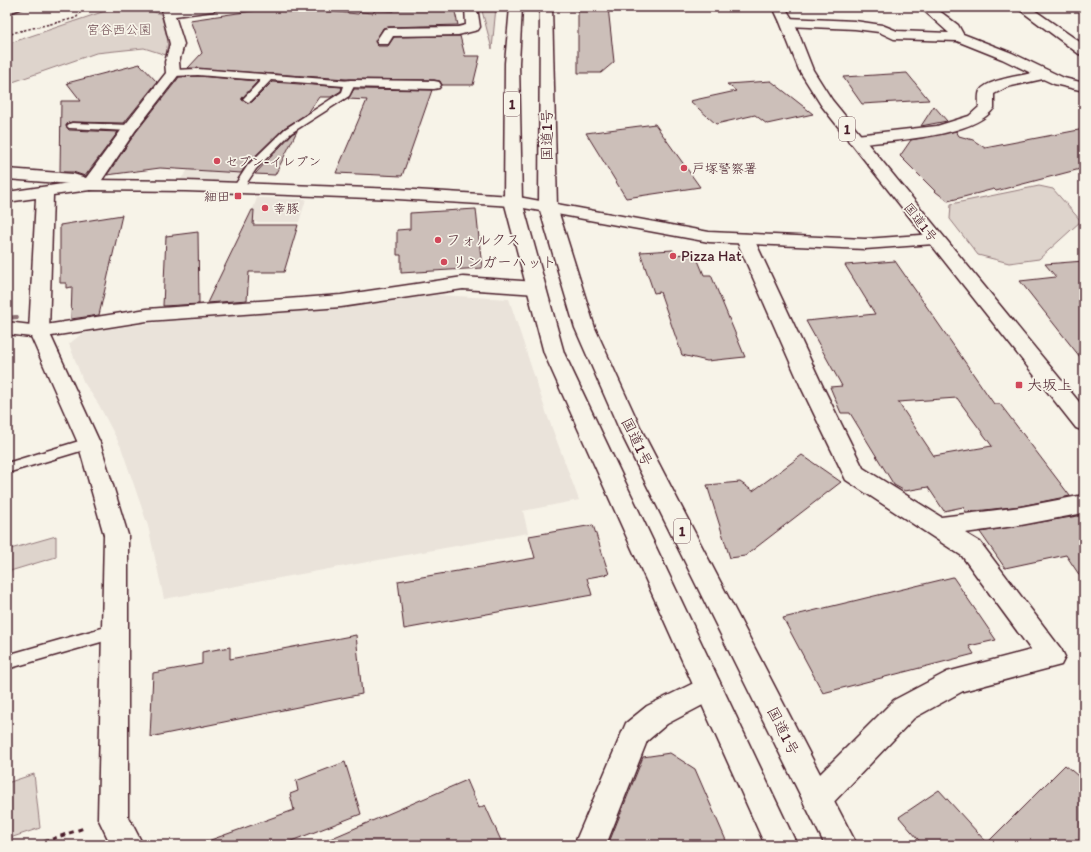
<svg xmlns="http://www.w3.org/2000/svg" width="1091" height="852" font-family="Itim,'Klee One',sans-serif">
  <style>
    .built { fill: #eae3da }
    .green { fill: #ded4cc; stroke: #947a7c }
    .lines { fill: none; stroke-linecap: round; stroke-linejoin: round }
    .stream { fill: #8e7275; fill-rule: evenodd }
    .building { fill: #ccbfb9; stroke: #4a1f2b; fill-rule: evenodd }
    .lane-casing { stroke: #4a1f2b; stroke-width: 3 }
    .street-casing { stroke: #4a1f2b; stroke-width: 3 }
    .secondary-casing { stroke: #4a1f2b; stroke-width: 3 }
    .highway-casing { stroke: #4a1f2b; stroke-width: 3 }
    .path-far1 { stroke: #4a1f2b; stroke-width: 1.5; stroke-dasharray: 2.5 2; stroke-linecap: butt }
    .path { stroke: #4a1f2b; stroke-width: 3; stroke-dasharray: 5 4; stroke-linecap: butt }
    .lane { fill: #f7f3e8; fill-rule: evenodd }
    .street { fill: #f7f3e8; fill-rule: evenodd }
    .secondary { fill: #f7f3e8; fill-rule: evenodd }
    .highway { fill: #f7f3e8; fill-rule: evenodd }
    .poi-dot { fill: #d1495b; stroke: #f7f3e8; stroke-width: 1.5 }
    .labels { text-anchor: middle; stroke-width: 3.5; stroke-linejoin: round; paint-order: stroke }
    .far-park-label { font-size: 13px; fill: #6f4c53; stroke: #f7f3e8 }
    .far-poi-label { font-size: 13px; fill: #4a1f2b; stroke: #f7f3e8; text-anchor: start }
    .far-street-label { font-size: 13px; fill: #4a1f2b; stroke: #f7f3e8 }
    .shield { fill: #f7f3e8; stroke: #7e5f64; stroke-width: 1 }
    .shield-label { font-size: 14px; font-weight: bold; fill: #4a1f2b }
    .street-label { font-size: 15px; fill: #4a1f2b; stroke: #f7f3e8 }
    .poi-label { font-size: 15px; fill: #4a1f2b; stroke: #f7f3e8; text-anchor: start }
  </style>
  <rect width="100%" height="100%" fill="#f7f3e8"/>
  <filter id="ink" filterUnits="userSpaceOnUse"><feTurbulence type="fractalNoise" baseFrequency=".025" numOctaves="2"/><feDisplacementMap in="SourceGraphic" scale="8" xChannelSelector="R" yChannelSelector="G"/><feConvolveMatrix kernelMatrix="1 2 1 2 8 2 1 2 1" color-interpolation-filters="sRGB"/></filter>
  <g filter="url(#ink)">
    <g class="built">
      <path d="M204 150 258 153 235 182 180 180Z"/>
      <path d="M257 198 306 199 299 222H248Z"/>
      <path d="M438 295 509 299 546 412 579 500 523 511 528 533 164 599 148 526 121 447 99 405 83 381 69 344 84 332 168 321 270 313Z"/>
    </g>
    <g class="green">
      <path d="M117 7H137L161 14 168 41 166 55 144 48 96 53 7 84V44Z"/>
      <path d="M481 7H496L492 49Z"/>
      <path d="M1039 186 1053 189 1081 221 1039 259 1009 263 978 255 950 219 951 204Z"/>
      <path d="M56 536V557L7 572V550Z"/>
      <path d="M34 774 40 828 7 839V783Z"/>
    </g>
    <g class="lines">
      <path class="stream" d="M15 315H18L19 317 18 319 7 320V316Z"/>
    </g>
    <g class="building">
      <path d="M279 7H325L327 11 358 14 360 12 373 13 375 10 394 11 396 7H456L455 12 458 25 389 27 383 28 375 42 378 46H388L394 37 460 36 465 56H480L473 85H442L440 81 434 80 346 79 188 68 202 53 190 20Z"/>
      <path d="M578 7H608L614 62 601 73H578Z"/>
      <path d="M140 64 157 82 124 123 72 122 68 123 66 126 69 130 118 132 85 176 73 172H60L61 101H81L67 83Z"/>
      <path d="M907 73 929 100 862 104 843 77Z"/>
      <path d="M198 76 258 81 242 98V100L248 103 252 102 272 82 342 87 341 91 331 97H319L308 113 284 128 247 164 241 173 160 168 107 175 136 132 177 80 179 77Z"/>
      <path d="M771 81 813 114 767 124 755 115 716 124 690 101 736 91 727 84Z"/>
      <path d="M354 89 432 90 402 176 336 173 367 100 348 99Z"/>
      <path d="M934 106 947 121 921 126Z"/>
      <path d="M655 124 700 187 626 198 586 133Z"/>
      <path d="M1084 129V168L996 191 994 189 948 201 936 192 900 156 911 140 956 131 959 136 973 140 985 148Z"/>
      <path d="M297 131 275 175 255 174 292 134Z"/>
      <path d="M476 209 482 268 401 273V255H397V230L410 229V213Z"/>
      <path d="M252 210H254L253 225H298L284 272H249L247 300 207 303Z"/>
      <path d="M122 215 99 315 71 319 72 287 66 288V283H60V225Z"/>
      <path d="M198 232 199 304 163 306 166 236Z"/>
      <path d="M673 250 675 255 695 253 704 275H711L745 357 707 361 682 355 660 292 654 293 640 252Z"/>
      <path d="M895 261 994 404H1000L1070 496 1021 506 966 512 963 507 944 511 928 487 905 491 894 485 850 413H841L830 387 842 386 806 321 875 314 845 265ZM957 398 992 446 934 456 898 402Z"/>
      <path d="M1084 261V362L1020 281 1056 277 1045 264Z"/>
      <path d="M802 455 841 482 745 556 730 558 707 485 740 482 753 491Z"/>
      <path d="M1084 515V582L1066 555 1005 568 980 532Z"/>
      <path d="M593 525 609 574 587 578 592 595 404 629 398 581 535 558 529 536Z"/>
      <path d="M953 577 996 640 969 646 974 654 823 693 783 618Z"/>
      <path d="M356 635 362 694 150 737 153 673 202 664V652L230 647V659Z"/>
      <path d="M670 753 695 769 728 845H608L643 757Z"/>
      <path d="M345 762 361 814 281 845H206L205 842 294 810 290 794 298 791 296 781Z"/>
      <path d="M1065 765 1084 781V845H923L899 817 939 790 987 843Z"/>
      <path d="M467 780 479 808 485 805 503 845H316Z"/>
    </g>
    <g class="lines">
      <g class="lane-casing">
        <g id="lane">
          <path d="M13 7H25L7 14V9Z"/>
          <path d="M198 69 350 81 355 84 349 96 291 133 256 169 242 190 238 191 233 188 248 165 285 129 342 92 344 86 271 80 251 101 248 102 243 99 261 80 198 75 173 76 168 73 173 70Z"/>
          <path d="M72 123 130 125 135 128 130 131 69 128 67 126 69 124Z"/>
          <path d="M89 438 94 439 96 443 94 447 7 473V463Z"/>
          <path d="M116 624 122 626 124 631 122 636 7 669V655Z"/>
        </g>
      </g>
      <g class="street-casing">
        <g id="street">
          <path d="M184 7H219L213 11 175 16 184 44 179 62 180 73 135 131 96 189 90 190 71 184 7 179V169L73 174 86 178 125 125 166 73 165 62 170 44 162 13 163 10Z"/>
          <path d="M465 7H477L480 27 478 30 458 35 393 36 388 44H378L376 41 384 29 389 28 458 27 466 25Z"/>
          <path d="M920 7H934L958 25 963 34 1012 53 1064 78 1084 83V91L1054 84 1043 79 1007 87 994 94V108C973 138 891 140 856 145L850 143 848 140 850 137 856 135 937 126 969 116 979 107C979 102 978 95 980 91 986 80 1020 76 1031 73L1002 59 957 41 894 39 879 32 855 29 787 26 780 22 787 18 855 21 882 25 897 31 949 33Z"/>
          <path d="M1016 7H1030L1084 45V55L1079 54Z"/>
          <path d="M350 80 434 81 439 82 441 85 439 88 434 89 345 87 343 84 345 81Z"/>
          <path d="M745 234 751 235 754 239 823 387 863 468 941 517 1021 507 1084 495V513L1021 525 965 533 980 542 1061 649 1065 657 1061 665 963 691 914 718 828 808 817 812 806 808 802 798 806 788 894 700 947 672 1031 650 962 556 846 480 801 387 736 239 739 235Z"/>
          <path d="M463 277 537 282 544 284 546 288 544 292 537 294 463 289 341 307 147 321 39 338 7 334V322L39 326 147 309 341 295Z"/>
          <path d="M708 676 718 679 722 688 718 697 667 724 647 741 606 845H574L626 723 647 706Z"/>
        </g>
      </g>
      <g class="secondary-casing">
        <path id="secondary" d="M90 180 186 181 397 189 513 196 709 232 865 239 934 234 940 235 943 239 940 243 934 244 865 249 709 242 513 206 397 199 186 191 90 190 53 195 49 332 100 443 128 535V816L143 845H111L98 818 104 535 78 443 29 332 36 198 7 202V192Z"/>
      </g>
      <g class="highway-casing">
        <g id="highway">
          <path d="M510 7H522L519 63 522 201 564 353 797 845H765L544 353 504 201 505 63Z"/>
          <path d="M540 7H552L557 207 595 328 642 431 857 845H825L620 431 575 328 539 207Z"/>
          <path d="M773 7H785L794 22 813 70 832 100 1084 408V431L1076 428 821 105 799 70 780 22Z"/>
        </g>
      </g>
      <path class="path-far1" d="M7 36 16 32 76 18 84 8"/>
      <path class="path" d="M35 845 84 828"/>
      <use href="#lane" class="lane"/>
      <use href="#street" class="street"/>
      <use href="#secondary" class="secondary"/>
      <use href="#highway" class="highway"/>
    </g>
  </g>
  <g class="poi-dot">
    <circle cx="217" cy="161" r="4"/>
    <circle cx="684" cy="168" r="4"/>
    <rect x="234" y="192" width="8" height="8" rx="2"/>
    <circle cx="265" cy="208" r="4"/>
    <circle cx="438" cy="240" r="4"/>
    <circle cx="673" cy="256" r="4"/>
    <circle cx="444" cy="262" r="4"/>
    <rect x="1015" y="381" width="8" height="8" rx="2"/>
  </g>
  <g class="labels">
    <g class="far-park-label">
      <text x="119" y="34">宮谷西公園</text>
    </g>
    <g class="far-poi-label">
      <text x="225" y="166">セブン-イレブン</text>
      <text x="692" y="173">戸塚警察署</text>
      <text x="230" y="201" text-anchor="end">細田</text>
      <text x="273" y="213">幸豚</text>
    </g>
    <g class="far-street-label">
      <text transform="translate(921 222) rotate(52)" y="5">国道1号</text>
    </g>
    <g class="shield">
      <rect x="504" y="92" width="16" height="24" rx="3"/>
      <rect x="839" y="117" width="16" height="24" rx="3"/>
      <rect x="674" y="519" width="16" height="24" rx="3"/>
    </g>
    <g class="shield-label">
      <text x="512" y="109">1</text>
      <text x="847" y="134">1</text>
      <text x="682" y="536">1</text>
    </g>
    <g class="street-label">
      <text transform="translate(547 135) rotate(-90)" y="5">国道1号</text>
      <text transform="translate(637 442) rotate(64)" y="5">国道1号</text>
      <text transform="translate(783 731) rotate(63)" y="5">国道1号</text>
    </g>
    <g class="poi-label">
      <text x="446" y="245">フォルクス</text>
      <text x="681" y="261">Pizza Hat</text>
      <text x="452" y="267">リンガーハット</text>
      <text x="1027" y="390">大坂上</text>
    </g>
  </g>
  <rect width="1091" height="852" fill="none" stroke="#f7f3e8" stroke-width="24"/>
  <rect x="12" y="12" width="1067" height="828" fill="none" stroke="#4a1f2b" stroke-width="1.5" filter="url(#ink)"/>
</svg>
